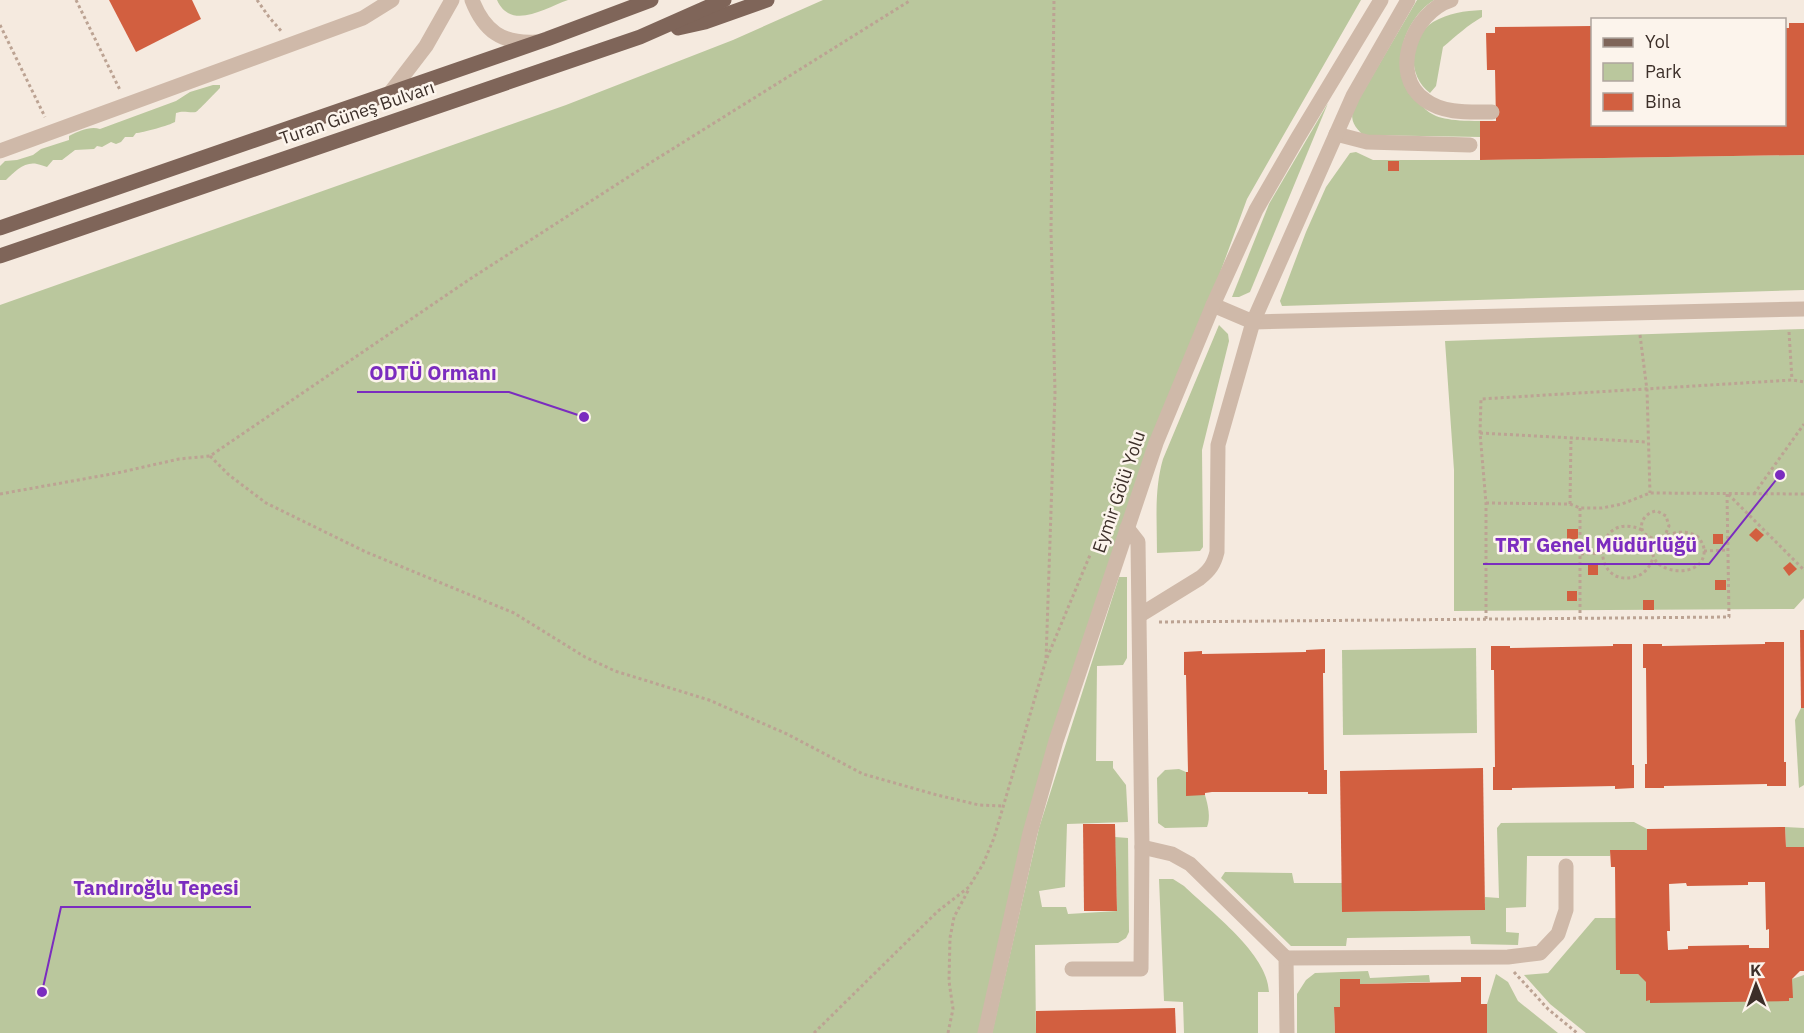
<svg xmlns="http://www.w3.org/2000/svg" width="1804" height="1033" font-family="'IBM Plex Sans',sans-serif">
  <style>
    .green { fill: #bac79d }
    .building { fill: #d25f40; fill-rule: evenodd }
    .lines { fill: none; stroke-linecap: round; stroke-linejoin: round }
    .path { stroke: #bca393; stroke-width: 3; stroke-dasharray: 3 3; stroke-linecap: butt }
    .minor { stroke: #cfb9a9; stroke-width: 15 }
    .major { stroke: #7f6559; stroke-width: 15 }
    .labels { text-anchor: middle; stroke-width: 5; stroke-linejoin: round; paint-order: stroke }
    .street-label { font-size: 18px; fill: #3c2f29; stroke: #fcf4ec }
    .leader { fill: none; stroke: #7b2cbf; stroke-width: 2 }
    .callout-dot { fill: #7b2cbf; stroke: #fcf4ec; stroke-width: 2 }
    .callout-label { font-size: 20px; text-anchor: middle; font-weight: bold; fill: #7b2cbf; stroke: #fcf4ec; stroke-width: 5; stroke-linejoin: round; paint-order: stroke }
  </style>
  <rect width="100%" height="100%" fill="#f5eadf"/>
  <g class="green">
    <path d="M497 0H568C545 8 511 31 497 0Z"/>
    <path d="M823 0H1361L1247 199 1127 528 1083 658 985 1033H0V305L566 105 733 40Z"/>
    <path d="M1417 0H1434C1415 12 1401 37 1401 59 1422 110 1419 121 1480 121V137L1363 135C1355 127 1350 121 1353 109Z"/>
    <path d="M1482 10V17C1468 25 1456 36 1443 47L1436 86 1430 93C1407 76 1408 38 1433 22 1449 13 1464 11 1482 10Z"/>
    <path d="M213 85H220V88C215 93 198 111 196 112 188 113 184 110 176 113L175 122C170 125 142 133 136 133L133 137H125L121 142 116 144 111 142 102 147 97 146 94 149 75 150 62 160H53L47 167C44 166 41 165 37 164 25 161 14 172 6 180H0V166L5 161 17 160 33 155 41 149 69 140V136C79 131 90 126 100 129L176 101 190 92Z"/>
    <path d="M1328 103 1250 292 1239 297H1232L1269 204Z"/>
    <path d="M1356 152 1373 160H1480L1804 155V290L1282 306 1280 301 1306 232 1326 187 1350 153Z"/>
    <path d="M1219 325 1228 334 1229 341 1202 450 1203 547 1200 551 1157 553C1157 521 1154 490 1163 459Z"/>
    <path d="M1804 329V598L1794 609 1454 611V470L1445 341Z"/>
    <path d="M1119 577H1127V658L1123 665 1097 666 1096 761H1113V768L1126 785 1128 822 1067 824 1065 887 1039 891 1042 907H1066L1068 914 1117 911 1115 837 1128 838 1129 932 1126 938 1118 943 1035 945 1036 1033H992L1039 828Z"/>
    <path d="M1476 648 1477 733 1343 735 1342 650Z"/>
    <path d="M1801 708H1804V785L1799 788 1795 720Z"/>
    <path d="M1179 769 1186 772V795H1205C1208 805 1211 818 1207 827L1165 828 1158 823 1157 778 1165 770Z"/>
    <path d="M1634 822 1647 829V850H1611L1610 856H1527L1526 907 1506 908V932L1519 933 1518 945 1471 944 1470 936 1347 938 1346 946H1291L1221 878 1225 872 1292 873 1294 883H1342V912L1485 910V897L1499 898 1497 828 1501 823Z"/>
    <path d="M1785 827 1804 828V847H1786Z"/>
    <path d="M1159 879H1173L1184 886C1211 912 1268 954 1269 992H1258V1033H1184L1183 1002 1164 1001Z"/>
    <path d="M1595 918H1616V970H1620V974H1638L1646 981V1000L1792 998V979L1804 975V1033H1586L1550 1004 1524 975 1548 973Z"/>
    <path d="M1368 971 1370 978 1429 975 1430 982 1360 984 1359 979H1340V1007L1334 1008 1335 1033H1297V994L1306 980 1315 973Z"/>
    <path d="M1496 974 1508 982 1518 1001 1558 1033H1487V1004Z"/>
  </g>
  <g class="building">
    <path d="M109 0H192L201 19 136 52Z"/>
    <path d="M1789 23H1804V155L1480 160V121H1496L1495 70H1487L1486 33H1495V27L1592 26V124H1784V28H1789Z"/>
    <rect x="1388" y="161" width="11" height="10"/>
    <path d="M1756 528 1764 535 1757 542 1749 535Z"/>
    <rect x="1567" y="529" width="11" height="10"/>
    <rect x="1713" y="534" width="10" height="10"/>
    <path d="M1790 562 1797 569 1789 576 1783 568Z"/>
    <rect x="1588" y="565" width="10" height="10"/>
    <rect x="1715" y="580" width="11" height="10"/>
    <rect x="1567" y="591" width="10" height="10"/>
    <rect x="1643" y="600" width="11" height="10"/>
    <path d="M1800 630H1804V708H1801Z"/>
    <path d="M1765 642H1784V762H1786V786H1767V784L1664 786V788H1645V764H1647L1646 668H1643V644H1662V646L1765 644Z"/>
    <path d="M1613 644H1632V765H1634V788L1615 789V786L1512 788V790H1493V767H1495L1494 670H1491V646H1510V648L1613 646Z"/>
    <path d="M1325 649V673H1323L1324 770H1327V794H1308V792H1212L1205 793V795L1186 796V772H1188L1186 675H1184V652L1202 651V654L1306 652V650Z"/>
    <path d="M1483 768 1485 910 1342 912 1340 771Z"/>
    <path d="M1083 824H1115L1117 911H1084Z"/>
    <path d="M1785 827 1786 847H1804V971H1800L1792 979 1793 998H1789V1001L1650 1003V1000L1646 1001V982L1638 974H1620V970H1616L1615 867H1611L1610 850H1647V829ZM1748 882H1765L1766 930 1769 929V948H1749V945L1688 946V949L1668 950 1667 931H1670L1669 884 1686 883 1687 886 1748 885Z"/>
    <path d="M1461 977H1481V1004H1487V1033H1335L1334 1007H1340V979H1360V984L1461 982Z"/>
    <path d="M1175 1008 1176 1033H1036V1011Z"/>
  </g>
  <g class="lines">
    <g class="path">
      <path d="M76 0 120 90"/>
      <path d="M257 0 269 17 282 32"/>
      <path d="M0 25 45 117"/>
      <path d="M1789 332 1792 380"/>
      <path d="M1640 335 1647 390 1650 493"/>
      <path d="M1480 433 1647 442"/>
      <path d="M210 456 229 475 266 503 366 552 514 613 585 657 615 671 709 700 787 734 863 774 937 795 979 805 1004 806"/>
      <path d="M0 494 117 473 179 459 210 456 470 279 650 163 911 0"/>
      <path d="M1754 494 1804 424"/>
      <path d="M1486 503 1570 504 1580 508H1602L1622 504 1650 493 1804 494"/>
      <path d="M1570 504 1571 438"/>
      <path d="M1580 508V619"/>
      <path d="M1642 530C1593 508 1589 588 1634 577 1644 575 1650 567 1653 558"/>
      <path d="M1660 538C1631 569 1699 585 1704 554 1705 547 1702 542 1698 537 1678 524 1661 542 1650 537 1634 530 1643 512 1657 511L1666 516 1669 526 1665 535"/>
      <path d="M1704 551 1728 550"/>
      <path d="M1581 554 1602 553"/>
      <path d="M1486 619V503L1480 433 1481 399 1792 380 1804 382"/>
      <path d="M1159 622 1729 617 1727 493 1804 570"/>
      <path d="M1047 658 1090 555"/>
      <path d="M1514 972 1548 1009 1577 1033"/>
      <path d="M814 1033 938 911 969 887 983 864 994 838 1046 660 1055 392 1051 230 1054 0"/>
      <path d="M948 1033 953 1009 949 981 950 938 954 917 969 889"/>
    </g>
    <g class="minor">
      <path d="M472 0C484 31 502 44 536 42"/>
      <path d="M1451 0C1413 12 1388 74 1425 100 1444 114 1469 112 1492 112"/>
      <path d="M390 93 426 46 452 0"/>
      <path d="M1336 134 1367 142 1470 145"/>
      <path d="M0 151 363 18 392 0"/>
      <path d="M1213 305 1253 322 1804 309"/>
      <path d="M1140 615 1200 578C1210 570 1214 564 1217 552L1218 445 1253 322 1353 96 1408 0"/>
      <path d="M1142 847 1172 854 1190 864 1286 958 1287 1033"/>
      <path d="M1286 958 1508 957 1540 953 1558 934 1566 910V866"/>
      <path d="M1072 969H1141L1142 847 1138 542 1127 528"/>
      <path d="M985 1033 1030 833 1056 741 1156 443 1213 305 1256 210 1297 139 1381 0"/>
    </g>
    <g class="major">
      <path d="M678 28 705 22 767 0"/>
      <path d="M0 228 547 39 651 0"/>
      <path d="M0 256 640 37 724 0"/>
    </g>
  </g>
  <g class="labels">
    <g class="street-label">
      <text transform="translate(357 113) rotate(-19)" y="6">Turan Güneş Bulvarı</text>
      <text transform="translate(1119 492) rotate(-71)" y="6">Eymir Gölü Yolu</text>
    </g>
  </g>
  <path class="leader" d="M584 417L509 392H357M1780 475L1709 564H1483M42 992L61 907H251"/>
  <g class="callout-dot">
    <circle cx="584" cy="417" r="6"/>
    <circle cx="1780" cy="475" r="6"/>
    <circle cx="42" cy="992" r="6"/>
  </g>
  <g class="callout-label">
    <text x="433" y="380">ODTÜ Ormanı</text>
    <text x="1596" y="552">TRT Genel Müdürlüğü</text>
    <text x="156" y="895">Tandıroğlu Tepesi</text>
  </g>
  <rect x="1591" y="18" width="195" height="108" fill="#fcf4ec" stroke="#afa59e" stroke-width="1.5"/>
  <rect x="1603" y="38" width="30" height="9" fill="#7f6559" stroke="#afa59e" stroke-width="1.5"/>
  <text x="1645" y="48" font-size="18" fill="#3c2f29">Yol</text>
  <rect x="1603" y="63" width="30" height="18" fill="#bac79d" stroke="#afa59e" stroke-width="1.5"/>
  <text x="1645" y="78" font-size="18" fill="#3c2f29">Park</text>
  <rect x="1603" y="93" width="30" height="18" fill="#d25f40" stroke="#afa59e" stroke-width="1.5"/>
  <text x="1645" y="108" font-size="18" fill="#3c2f29">Bina</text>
  <g transform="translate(1756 985) rotate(359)" stroke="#fcf4ec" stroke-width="4.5" paint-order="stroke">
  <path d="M0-4.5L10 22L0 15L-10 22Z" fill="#3c2f29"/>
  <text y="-9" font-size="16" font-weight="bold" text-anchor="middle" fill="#3c2f29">K</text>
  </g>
</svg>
